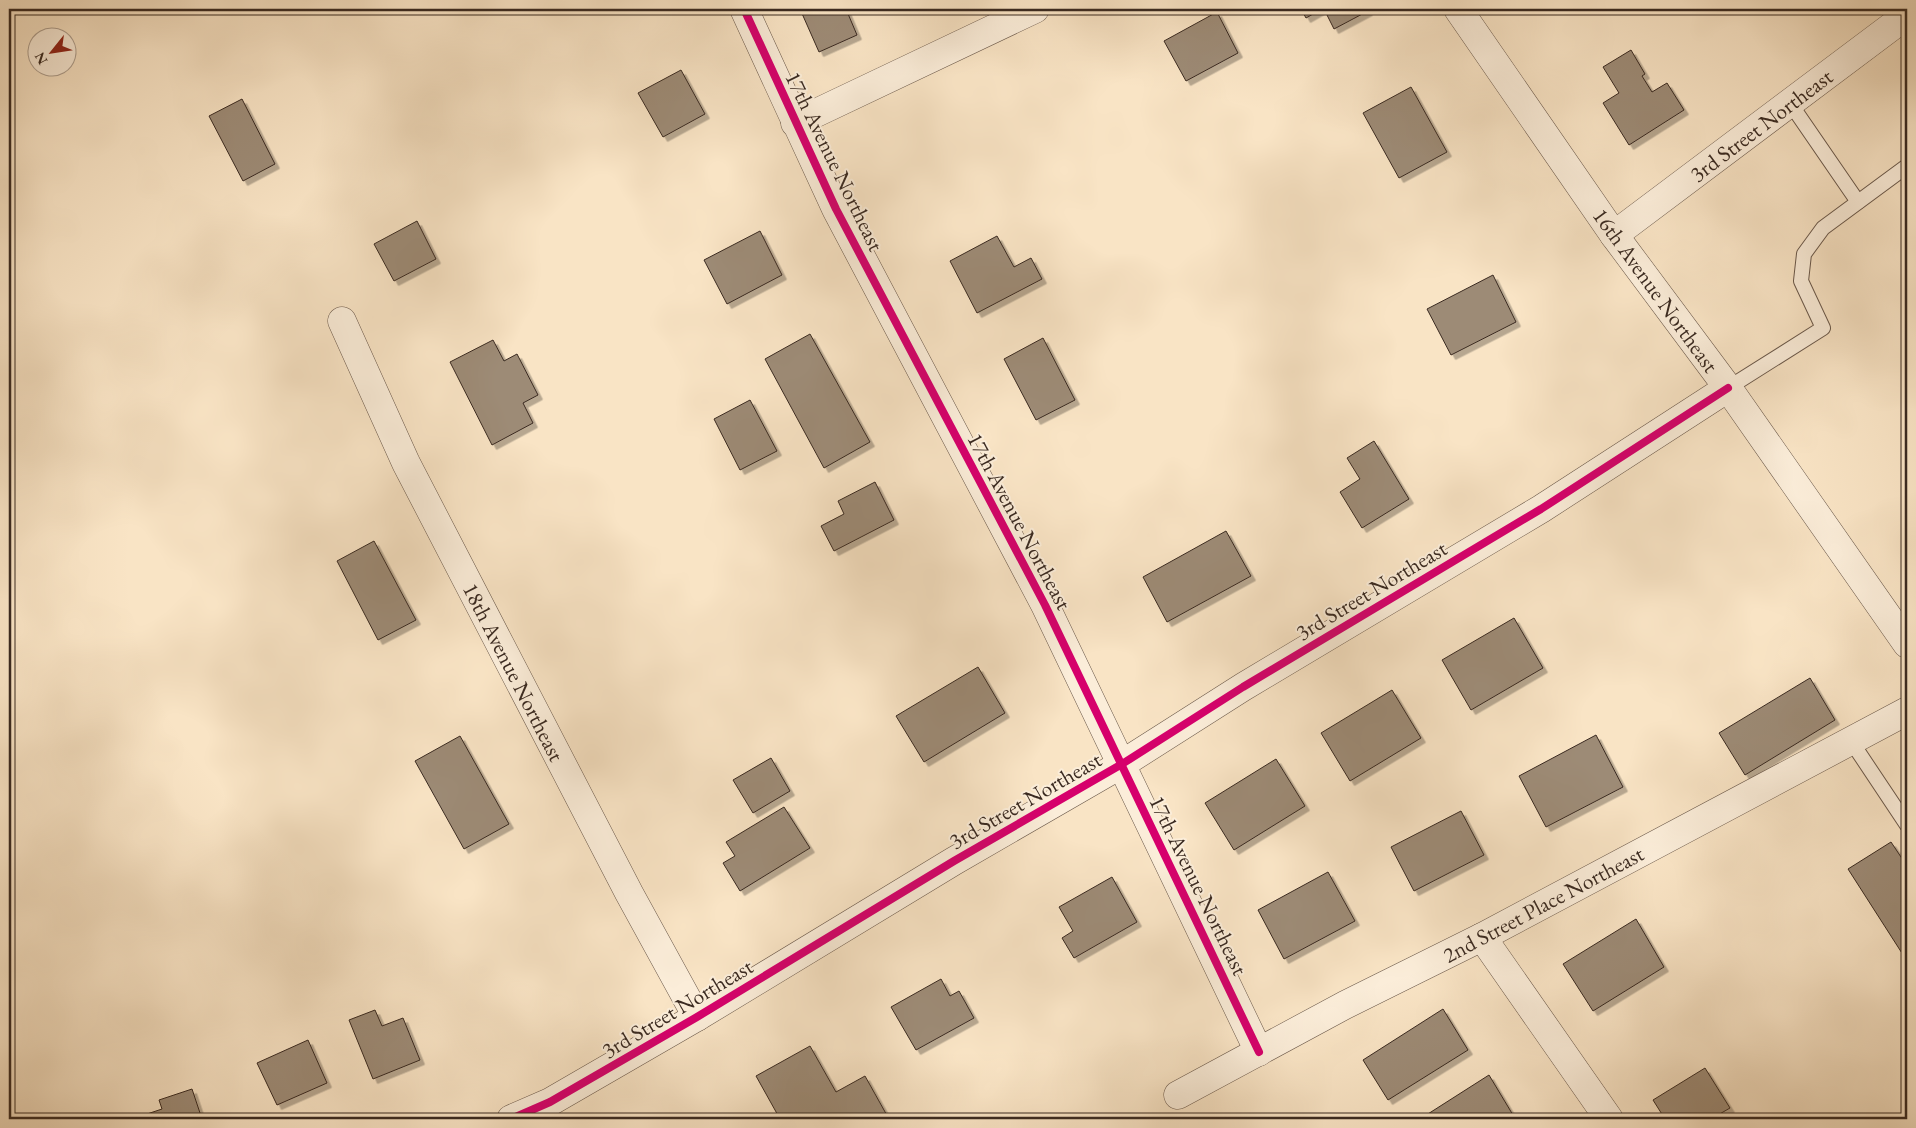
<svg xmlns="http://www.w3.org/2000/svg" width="1916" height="1128" font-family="'EB Garamond',serif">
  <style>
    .building { fill: #9d8b76; stroke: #3a2a21; filter: url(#shadow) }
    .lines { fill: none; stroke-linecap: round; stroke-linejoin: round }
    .service-casing { stroke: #6a584a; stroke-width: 16 }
    .minor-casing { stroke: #6a584a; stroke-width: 29 }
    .service { stroke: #fbedd9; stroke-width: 14 }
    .minor { stroke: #fbedd9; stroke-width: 28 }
    .cycleway-casing { stroke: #fbedd9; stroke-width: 11 }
    .cycleway { stroke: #d6006c; stroke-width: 8 }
    .labels { text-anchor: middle; stroke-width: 4; stroke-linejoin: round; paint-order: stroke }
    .street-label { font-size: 22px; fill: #3a2a21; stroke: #fbedd9 }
  </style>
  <defs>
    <filter id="shadow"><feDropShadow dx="4.5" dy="4.5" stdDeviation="0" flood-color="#0004"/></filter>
  </defs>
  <rect width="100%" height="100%" fill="#f9e4c5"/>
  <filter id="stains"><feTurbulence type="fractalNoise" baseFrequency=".004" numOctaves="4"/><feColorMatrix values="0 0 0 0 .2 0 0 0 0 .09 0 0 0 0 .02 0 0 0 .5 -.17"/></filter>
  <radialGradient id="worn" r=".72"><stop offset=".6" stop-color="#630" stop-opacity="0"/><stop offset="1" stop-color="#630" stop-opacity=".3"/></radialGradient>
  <g class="building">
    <path d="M800 9H846L857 35 819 52Z"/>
    <path d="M1301 9H1322L1306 18Z"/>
    <path d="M1324 9H1367L1368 11 1334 29Z"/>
    <path d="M1217 12 1238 53 1186 81 1164 41Z"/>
    <path d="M1631 50 1645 74 1642 76 1652 92 1667 83 1684 110 1629 145 1603 103 1619 93 1603 67Z"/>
    <path d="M681 70 705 114 663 137 638 93Z"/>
    <path d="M1411 87 1447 152 1399 178 1363 113Z"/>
    <path d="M242 99 275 164 243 181 209 116Z"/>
    <path d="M417 221 436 259 394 281 374 244Z"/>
    <path d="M760 231 782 275 727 304 704 260Z"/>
    <path d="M997 236 1014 267 1031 258 1042 279 977 313 950 261Z"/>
    <path d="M1493 275 1516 322 1451 355 1427 309Z"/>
    <path d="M810 334 870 442 824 468 765 359Z"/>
    <path d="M1043 338 1075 400 1036 420 1004 359Z"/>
    <path d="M493 340 504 361 517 354 538 395 523 403 533 423 492 445 450 362Z"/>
    <path d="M750 400 777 451 740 470 714 419Z"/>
    <path d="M1374 441 1409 499 1362 528 1340 492 1360 479 1347 458Z"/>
    <path d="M875 482 894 520 834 551 821 526 844 514 838 501Z"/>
    <path d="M1226 531 1251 576 1167 622 1143 577Z"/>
    <path d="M374 541 416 620 378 640 337 561Z"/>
    <path d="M1514 618 1543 668 1471 710 1442 660Z"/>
    <path d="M978 667 1005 713 924 762 896 716Z"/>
    <path d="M1810 678 1835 720 1745 775 1719 733Z"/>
    <path d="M1392 690 1421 738 1350 781 1321 733Z"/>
    <path d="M1596 735 1623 787 1546 827 1519 776Z"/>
    <path d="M460 736 509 824 464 849 415 761Z"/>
    <path d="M771 758 790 791 753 813 733 780Z"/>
    <path d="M1276 759 1305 806 1234 850 1205 803Z"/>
    <path d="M784 807 810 848 740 891 723 863 735 856 726 842Z"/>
    <path d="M1461 811 1484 855 1414 891 1391 847Z"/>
    <path d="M1891 842 1907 866V961L1848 869Z"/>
    <path d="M1328 872 1355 921 1284 959 1258 910Z"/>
    <path d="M1112 877 1137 922 1074 958 1062 938 1073 931 1059 907Z"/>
    <path d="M1636 919 1664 967 1593 1011 1563 964Z"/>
    <path d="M941 979 950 996 959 991 974 1018 916 1050 891 1007Z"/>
    <path d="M1443 1009 1468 1050 1388 1100 1363 1060Z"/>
    <path d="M375 1010 382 1026 403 1018 420 1060 373 1079 349 1020Z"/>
    <path d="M308 1040 327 1083 277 1105 257 1063Z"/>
    <path d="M810 1046 836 1092 865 1076 889 1119H780L756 1076Z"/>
    <path d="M1705 1068 1730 1108 1711 1119H1665L1653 1100Z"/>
    <path d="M1489 1075 1513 1115 1506 1119H1420Z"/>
    <path d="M192 1089 202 1119H132L162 1109 159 1100Z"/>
  </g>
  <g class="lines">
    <g class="service-casing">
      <g id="service">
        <path d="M1790 103 1858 202"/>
        <path d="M1728 388 1823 328 1801 281 1804 254 1823 228 1907 166"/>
        <path d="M1851 741 1907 825"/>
      </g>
    </g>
    <g class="minor-casing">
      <g id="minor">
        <path d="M744 9 836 209 1045 605 1259 1052"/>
        <path d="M1458 9 1614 235 1728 388 1907 644"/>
        <path d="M795 123 1035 9"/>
        <path d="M1614 235 1907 15"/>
        <path d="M342 321 406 463 629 893 697 1017"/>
        <path d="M1482 937 1609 1119"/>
        <path d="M1178 1095 1345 1005 1482 937 1907 711"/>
        <path d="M511 1119 550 1102 697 1017 954 861 1122 764 1243 687 1541 509 1728 388"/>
      </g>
    </g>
    <use href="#service" class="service"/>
    <use href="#minor" class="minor"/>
    <g class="cycleway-casing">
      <g id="cycleway">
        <path d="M744 9 836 209 1045 605 1259 1052"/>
        <path d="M511 1119 550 1102 697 1017 954 861 1122 764 1243 687 1541 509 1728 388"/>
      </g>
    </g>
    <use href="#cycleway" class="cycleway"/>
  </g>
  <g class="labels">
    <g class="street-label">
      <text transform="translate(1761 125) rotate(-37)" y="8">3rd Street Northeast</text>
      <text transform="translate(835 161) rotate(64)" y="8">17th Avenue Northeast</text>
      <text transform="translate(1656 290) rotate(54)" y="8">16th Avenue Northeast</text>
      <text transform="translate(1020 521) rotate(62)" y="8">17th Avenue Northeast</text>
      <text transform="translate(1371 590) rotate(-31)" y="8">3rd Street Northeast</text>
      <text transform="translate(514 672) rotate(63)" y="8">18th Avenue Northeast</text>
      <text transform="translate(1025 800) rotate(-30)" y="8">3rd Street Northeast</text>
      <text transform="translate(1199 885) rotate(64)" y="8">17th Avenue Northeast</text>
      <text transform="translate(1543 904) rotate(-28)" y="8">2nd Street Place Northeast</text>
      <text transform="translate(677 1008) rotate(-31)" y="8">3rd Street Northeast</text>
    </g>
  </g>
  <rect width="1916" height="1128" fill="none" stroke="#f9e4c5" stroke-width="30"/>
  <rect x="10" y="10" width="1896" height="1108" fill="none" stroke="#3a2a21" stroke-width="2.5"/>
  <rect x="15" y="15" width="1886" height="1098" fill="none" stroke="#3a2a21"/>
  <g transform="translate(52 52) rotate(240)"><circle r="24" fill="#fbedd9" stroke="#ae9f8f"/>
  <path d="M0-4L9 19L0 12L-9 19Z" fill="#8f2418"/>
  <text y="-8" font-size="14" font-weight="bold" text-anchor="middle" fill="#3a2a21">N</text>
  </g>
  <rect width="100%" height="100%" filter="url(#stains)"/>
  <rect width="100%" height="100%" fill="url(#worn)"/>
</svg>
